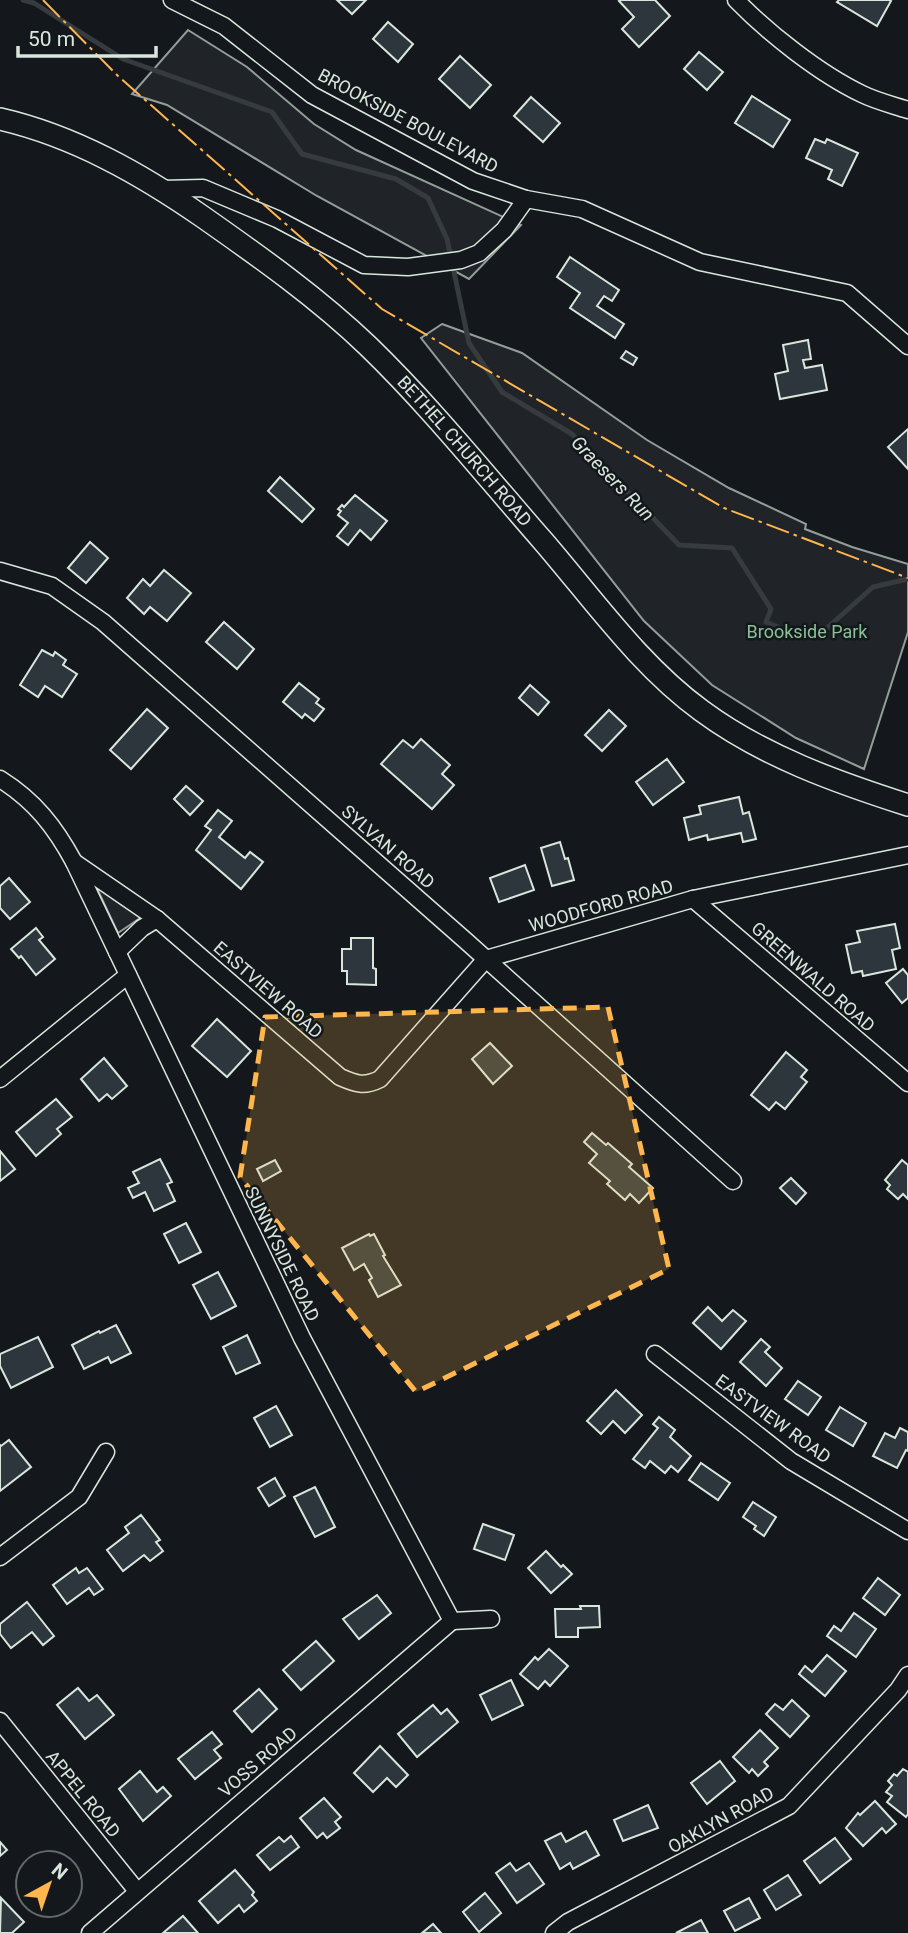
<svg xmlns="http://www.w3.org/2000/svg" width="908" height="1933" font-family="Roboto,sans-serif">
  <style>
    .green { fill: #202428; stroke: #939e99; stroke-width: 2 }
    .lines { fill: none; stroke-linecap: round; stroke-linejoin: round }
    .stream { stroke: #363b3e; stroke-width: 5 }
    .building { fill: #2c363c; stroke: #d8e6dc; stroke-width: 2 }
    .minor-casing { stroke: #d8e6dc; stroke-width: 19 }
    .tertiary-casing { stroke: #d8e6dc; stroke-width: 24 }
    .minor { stroke: #14181c; stroke-width: 16 }
    .tertiary { stroke: #14181c; stroke-width: 21 }
    .power { stroke: #ffb74d; stroke-width: 2; stroke-dasharray: 24 5 3.5 5; stroke-linecap: butt }
    .marked { fill: #ffb74d; fill-opacity: 0.2; stroke: #ffb74d; stroke-width: 5; stroke-dasharray: 14 9; stroke-linejoin: round }
    .labels { text-anchor: middle; stroke-width: 5; stroke-linejoin: round; paint-order: stroke }
    .street-label { font-size: 18px; fill: #d8e6dc; stroke: #14181c }
    .park-label { font-size: 18px; fill: #8ac095; stroke: #14181c }
    .water-label { font-size: 19px; font-style: italic; fill: #d8e6dc; stroke: #14181c }
  </style>
  <rect width="100%" height="100%" fill="#14181c"/>
  <g class="green">
    <path d="M188 30 247 67 314 124 356 150 521 225 469 279 317 196 167 105 132 94Z"/>
    <path d="M442 324 522 353 647 440 729 488 806 524 805 529 852 547 908 564V632L864 769 796 738 712 685 644 621 421 338Z"/>
    <path d="M93 880 143 916 118 933Z"/>
  </g>
  <g class="lines">
    <path class="stream" d="M23 0 34 3 123 59 272 112 302 154 396 179 428 198 447 239 469 343 502 392 572 434 679 545 732 548 771 609 766 622 790 632 827 628 873 587 908 579"/>
  </g>
  <g class="building">
    <path d="M337 0H366L352 14Z"/>
    <path d="M621 0H655L670 16 639 47 622 29 634 17 619 1Z"/>
    <path d="M839 0H889L891 1 877 26 837 2Z"/>
    <path d="M388 22 413 44 398 62 373 39Z"/>
    <path d="M699 52 723 72 707 90 684 69Z"/>
    <path d="M460 56 491 85 470 108 439 79Z"/>
    <path d="M752 96 790 120 773 147 735 123Z"/>
    <path d="M531 97 560 123 543 142 514 116Z"/>
    <path d="M815 139 825 143 827 139 858 153 842 186 828 179 832 170 806 158Z"/>
    <path d="M570 257 619 290 612 301 604 296 597 306 624 324 615 338 570 308 580 293 557 277Z"/>
    <path d="M808 340 811 359 803 360 805 368 822 365 827 390 780 399 775 374 788 371 783 345Z"/>
    <path d="M626 351 637 358 633 365 621 358Z"/>
    <path d="M908 429V469L888 447Z"/>
    <path d="M280 477 314 509 302 522 268 491Z"/>
    <path d="M355 495 387 521 371 540 360 530 348 545 337 536 348 523 338 515 341 511 338 509 342 505 344 507Z"/>
    <path d="M90 542 108 558 86 583 68 568Z"/>
    <path d="M164 570 191 593 167 621 150 607 144 614 127 598 143 579 150 586Z"/>
    <path d="M224 622 254 649 237 669 206 642Z"/>
    <path d="M42 650 53 656 55 652 66 660 63 665 77 674 62 697 45 686 38 697 20 685Z"/>
    <path d="M299 683 319 699 316 703 324 709 314 721 305 714 302 718 283 702Z"/>
    <path d="M530 685 549 702 538 715 519 698Z"/>
    <path d="M147 709 168 728 131 769 110 750Z"/>
    <path d="M609 710 626 726 602 751 585 735Z"/>
    <path d="M421 739 450 765 442 774 454 785 432 809 381 764 403 740 413 748Z"/>
    <path d="M667 759 684 782 653 805 636 782Z"/>
    <path d="M186 786 203 801 190 815 174 799Z"/>
    <path d="M739 797 743 814 749 812 756 839 743 842 741 833 708 840 707 835 689 840 684 818 701 814 699 806Z"/>
    <path d="M218 810 232 821 219 837 245 858 250 852 263 862 241 889 196 850 211 830 205 826Z"/>
    <path d="M560 842 565 859 568 858 574 880 552 886 541 848Z"/>
    <path d="M525 865 534 890 499 902 490 878Z"/>
    <path d="M9 878 30 902 10 919 0 908V886Z"/>
    <path d="M895 924 900 948 892 950 896 969 863 976 862 971 852 973 846 945 860 942 857 931Z"/>
    <path d="M36 928 43 937 39 940 55 959 36 975 21 956 19 958 11 949Z"/>
    <path d="M351 938H373V968L376 969V985L347 984V971H342V949H351Z"/>
    <path d="M903 969 908 975V998L902 1003 886 983Z"/>
    <path d="M217 1019 251 1051 227 1077 192 1046Z"/>
    <path d="M490 1043 512 1066 493 1084 472 1059Z"/>
    <path d="M786 1052 807 1070 801 1077 807 1082 785 1109 776 1102 769 1110 751 1095Z"/>
    <path d="M104 1058 127 1086 112 1099 107 1094 99 1101 81 1079Z"/>
    <path d="M56 1099 72 1117 57 1129 61 1134 36 1156 16 1132Z"/>
    <path d="M592 1133 606 1145 608 1143 632 1164 629 1167 653 1188 639 1203 630 1194 625 1200 607 1184 610 1181 589 1163 597 1154 584 1142Z"/>
    <path d="M0 1151 15 1169 0 1181Z"/>
    <path d="M160 1159 172 1182 167 1184 175 1201 154 1211 145 1192 133 1198 128 1188 139 1183 133 1172Z"/>
    <path d="M275 1160 281 1171 263 1181 257 1169Z"/>
    <path d="M902 1160 908 1165V1199L903 1194 898 1199 887 1189 890 1185 885 1180Z"/>
    <path d="M791 1178 806 1193 796 1204 780 1188Z"/>
    <path d="M186 1223 201 1252 179 1263 164 1234Z"/>
    <path d="M369 1234 370 1236 374 1234 385 1255 383 1256 401 1285 378 1297 369 1280 372 1278 364 1264 354 1270 342 1248Z"/>
    <path d="M218 1272 236 1306 211 1319 193 1285Z"/>
    <path d="M708 1307 722 1321 733 1310 746 1321 721 1349 693 1323Z"/>
    <path d="M116 1325 131 1353 111 1363 108 1357 84 1369 72 1345 99 1331 100 1333Z"/>
    <path d="M247 1335 260 1363 236 1374 223 1347Z"/>
    <path d="M38 1337 53 1367 11 1388 0 1366V1354Z"/>
    <path d="M761 1339 770 1347 765 1352 782 1368 766 1386 740 1362Z"/>
    <path d="M798 1381 821 1397 808 1415 785 1399Z"/>
    <path d="M616 1390 642 1415 625 1433 613 1421 601 1434 587 1421Z"/>
    <path d="M276 1406 292 1435 270 1447 254 1418Z"/>
    <path d="M840 1407 866 1423 853 1446 826 1430Z"/>
    <path d="M659 1417 675 1430 670 1437 691 1456 678 1472 671 1466 665 1473 650 1461 645 1468 633 1459 658 1428 653 1424Z"/>
    <path d="M900 1428 908 1432V1451L906 1450 897 1468 873 1456 885 1433 895 1438Z"/>
    <path d="M9 1440 31 1467 0 1491V1445L1 1446Z"/>
    <path d="M701 1463 730 1483 718 1500 689 1480Z"/>
    <path d="M275 1478 285 1496 269 1506 258 1488Z"/>
    <path d="M315 1487 335 1527 315 1537 294 1497Z"/>
    <path d="M753 1502 776 1517 764 1536 754 1529 756 1526 743 1517Z"/>
    <path d="M141 1515 160 1540 156 1542 163 1551 150 1561 144 1555 123 1571 107 1550 129 1533 125 1527Z"/>
    <path d="M483 1524 514 1535 505 1560 474 1549Z"/>
    <path d="M546 1551 561 1567 563 1565 572 1574 551 1593 528 1568Z"/>
    <path d="M76 1568 79 1573 87 1568 103 1589 94 1595 89 1588 67 1604 53 1585Z"/>
    <path d="M878 1578 900 1595 885 1615 863 1598Z"/>
    <path d="M377 1595 391 1613 359 1639 343 1619Z"/>
    <path d="M27 1602 54 1636 43 1645 32 1632 11 1648 0 1634V1624Z"/>
    <path d="M580 1606H599L600 1627 578 1628V1637H556L555 1609H581Z"/>
    <path d="M854 1613 876 1629 856 1657 827 1636 834 1626 841 1631Z"/>
    <path d="M316 1641 334 1661 301 1690 283 1670Z"/>
    <path d="M549 1649 568 1666 550 1686 545 1681 538 1689 520 1674 535 1657 538 1660Z"/>
    <path d="M827 1655 846 1671 825 1696 799 1674 805 1666 812 1672Z"/>
    <path d="M511 1680 523 1705 492 1720 480 1695Z"/>
    <path d="M78 1688 89 1701 97 1695 114 1715 85 1739 57 1705Z"/>
    <path d="M259 1689 277 1709 252 1732 234 1711Z"/>
    <path d="M792 1700 809 1716 790 1737 766 1714 775 1704 783 1710Z"/>
    <path d="M433 1705 441 1714 447 1709 458 1722 417 1757 398 1734Z"/>
    <path d="M760 1730 778 1748 764 1762 768 1766 758 1776 752 1769 749 1773 733 1757Z"/>
    <path d="M212 1732 222 1744 214 1750 221 1758 195 1779 178 1759Z"/>
    <path d="M380 1746 408 1775 396 1787 387 1778 373 1792 354 1773Z"/>
    <path d="M720 1761 735 1781 707 1804 691 1783Z"/>
    <path d="M903 1769 908 1772V1814L906 1817 887 1802 892 1796 886 1792 892 1785 888 1781 894 1774 897 1776Z"/>
    <path d="M140 1771 157 1792 163 1787 171 1796 143 1821 119 1789Z"/>
    <path d="M324 1798 341 1817 335 1822 340 1828 327 1838 323 1833 317 1838 300 1818Z"/>
    <path d="M875 1801 896 1824 886 1833 882 1828 863 1846 846 1828 858 1813 860 1815Z"/>
    <path d="M648 1805 658 1828 623 1841 614 1820Z"/>
    <path d="M586 1831 599 1855 573 1869 570 1863 560 1869 545 1841 561 1833 566 1842Z"/>
    <path d="M291 1836 299 1847 270 1870 257 1855 279 1837 284 1842Z"/>
    <path d="M835 1838 851 1859 820 1883 804 1861Z"/>
    <path d="M0 1842 7 1850 0 1856Z"/>
    <path d="M510 1863 516 1871 529 1863 544 1884 517 1903 496 1873Z"/>
    <path d="M235 1870 254 1892 252 1895 257 1901 244 1912 239 1905 218 1923 199 1901Z"/>
    <path d="M788 1875 801 1895 776 1910 764 1890Z"/>
    <path d="M485 1893 501 1913 479 1932 463 1912Z"/>
    <path d="M1 1898 24 1922 12 1933H0Z"/>
    <path d="M749 1898 760 1918 735 1931 724 1911Z"/>
    <path d="M183 1916 198 1933H163Z"/>
    <path d="M701 1920 708 1933H676Z"/>
    <path d="M433 1924 441 1933H422Z"/>
  </g>
  <g class="lines">
    <g class="minor-casing">
      <g id="minor">
        <path d="M172 0 224 26 312 95 473 181 526 199 582 209 700 262 847 293 908 346"/>
        <path d="M736 0C768 33 820 74 862 94 876 101 893 105 908 110"/>
        <path d="M162 189 203 188 277 219 364 265 408 267 461 260 479 253 504 230 526 199"/>
        <path d="M0 571 52 586 103 622 466 941 733 1181"/>
        <path d="M0 779C35 801 55 827 74 862L302 1338 452 1621"/>
        <path d="M74 862 157 919 340 1077C356 1084 364 1087 380 1079L486 959 693 899 908 855"/>
        <path d="M693 899 908 1083"/>
        <path d="M117 952 142 928 157 919"/>
        <path d="M0 1079 128 975"/>
        <path d="M655 1354 791 1461 908 1531"/>
        <path d="M0 1557 79 1497 106 1452"/>
        <path d="M452 1621 491 1619"/>
        <path d="M0 1721 137 1891"/>
        <path d="M90 1933 452 1621"/>
        <path d="M554 1933 568 1922 789 1806 898 1690 908 1675"/>
      </g>
    </g>
    <g class="tertiary-casing">
      <g id="tertiary">
        <path id="s1" d="M0 119C74 136 141 174 203 217 260 257 318 298 368 346 431 407 486 476 543 541 593 599 640 666 702 711 763 756 836 782 908 805"/>
      </g>
    </g>
    <use href="#minor" class="minor"/>
    <use href="#tertiary" class="tertiary"/>
    <path class="power" d="M43 0 118 76 382 309 724 508 908 578"/>
  </g>
  <path class="marked" d="M608 1007 669 1269 416 1392 240 1177 265 1017Z"/>
  <g class="labels">
    <g class="street-label">
      <text transform="translate(408 121) rotate(28)" y="6">BROOKSIDE BOULEVARD</text>
      <text dy="6" stroke="none"><textPath href="#s1" startOffset="579">BETHEL CHURCH ROAD</textPath></text>
      <text transform="translate(388 847) rotate(41)" y="6">SYLVAN ROAD</text>
      <text transform="translate(601 906) rotate(-16)" y="6">WOODFORD ROAD</text>
      <text transform="translate(813 977) rotate(41)" y="6">GREENWALD ROAD</text>
      <text transform="translate(268 990) rotate(41)" y="6">EASTVIEW ROAD</text>
      <text transform="translate(282 1254) rotate(64)" y="6">SUNNYSIDE ROAD</text>
      <text transform="translate(773 1419) rotate(36)" y="6">EASTVIEW ROAD</text>
      <text transform="translate(258 1762) rotate(-41)" y="6">VOSS ROAD</text>
      <text transform="translate(83 1794) rotate(51)" y="6">APPEL ROAD</text>
      <text transform="translate(721 1820) rotate(-29)" y="6">OAKLYN ROAD</text>
    </g>
    <g class="park-label">
      <text x="807" y="638">Brookside Park</text>
    </g>
    <g class="water-label">
      <text transform="translate(613 478) rotate(46)" y="7">Graesers Run</text>
    </g>
  </g>
  <g transform="translate(49 1884) rotate(40)"><circle r="33" fill="#14181c" stroke="#626a69" stroke-width="2"/>
  <path d="M0-5L12 26L0 18L-12 26Z" fill="#ffb74d"/>
  <text y="-10" font-size="19" font-weight="bold" text-anchor="middle" fill="#d8e6dc">N</text>
  </g>
  <path d="M18 46v10h138v-10" fill="none" stroke="#d8e6dc" stroke-width="3.5"/>
  <text x="28" y="46" font-size="21" fill="#d8e6dc" stroke="#14181c" stroke-width="5" paint-order="stroke">50 m</text>
</svg>
